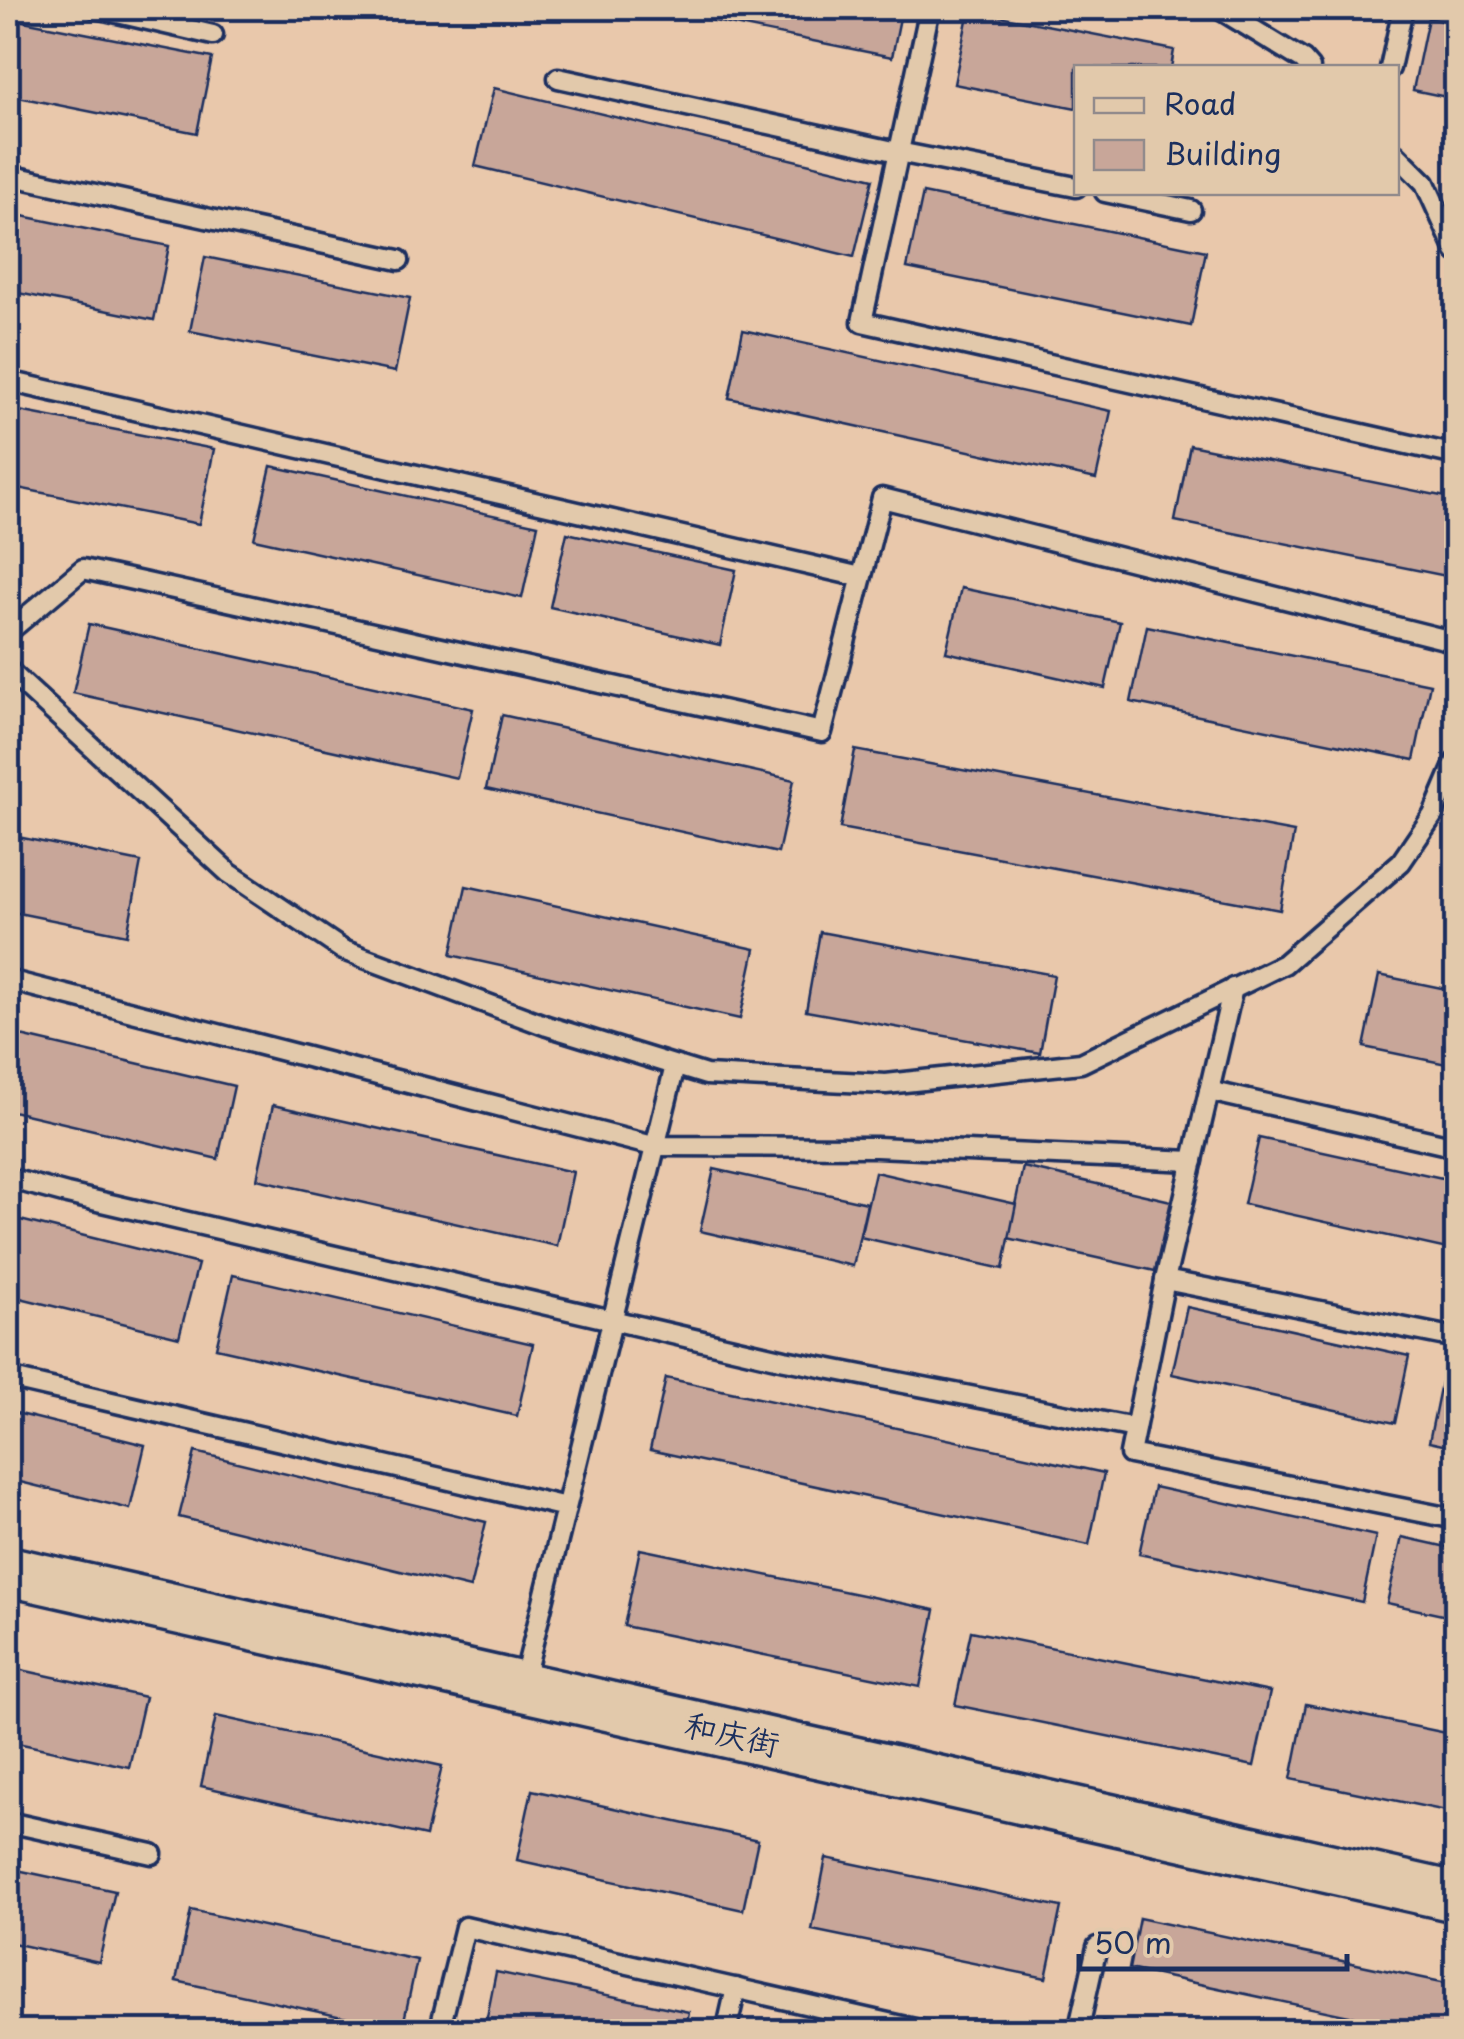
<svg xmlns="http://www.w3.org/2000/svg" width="1464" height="2039" font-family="'Playpen Sans','LXGW WenKai TC',sans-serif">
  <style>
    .building { fill: #c8a699; stroke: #1b2f5e; stroke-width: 2.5 }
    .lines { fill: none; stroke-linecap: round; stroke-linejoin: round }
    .service-casing { stroke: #1b2f5e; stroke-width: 25 }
    .tertiary-casing { stroke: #1b2f5e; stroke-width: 55 }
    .service { stroke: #e2c9ab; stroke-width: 18 }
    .tertiary { stroke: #e2c9ab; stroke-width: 48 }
    .labels { text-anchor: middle; stroke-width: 8; stroke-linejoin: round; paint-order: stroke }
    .street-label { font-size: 32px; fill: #1b2f5e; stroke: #e2c9ab }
  </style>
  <rect width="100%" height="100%" fill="#e9c8ab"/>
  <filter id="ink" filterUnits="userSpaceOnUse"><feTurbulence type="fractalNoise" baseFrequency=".01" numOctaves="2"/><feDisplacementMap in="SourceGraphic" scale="20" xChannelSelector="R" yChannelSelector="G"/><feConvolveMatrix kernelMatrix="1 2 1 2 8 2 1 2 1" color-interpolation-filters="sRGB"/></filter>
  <g filter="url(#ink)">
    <g class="building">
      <path d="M650 8H902L892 57Z"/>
      <path d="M969 10 1174 50 1171 68H1076V108L954 84Z"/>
      <path d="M8 18 212 58 197 133 8 95Z"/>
      <path d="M1428 18 1456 24V99L1413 90Z"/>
      <path d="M494 88 873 179 854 257 475 166Z"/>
      <path d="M923 193 1206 251 1191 326 907 268Z"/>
      <path d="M8 213 169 246 154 320 8 291Z"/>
      <path d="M205 257 410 298 395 372 190 331Z"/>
      <path d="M743 330 1111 411 1096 479 729 398Z"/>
      <path d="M9 409 214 449 199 524 8 486Z"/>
      <path d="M1190 445 1456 499V578L1175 521Z"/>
      <path d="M271 466 538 525 522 598 254 539Z"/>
      <path d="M567 533 736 570 720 645 550 607Z"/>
      <path d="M961 588 1120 622 1105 688 946 652Z"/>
      <path d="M89 624 473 709 457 778 73 693Z"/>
      <path d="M1147 626 1430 684 1414 760 1131 702Z"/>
      <path d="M502 715 794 780 778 853 486 789Z"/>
      <path d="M855 750 1294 832 1280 910 840 828Z"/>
      <path d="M8 835 141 862 127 935 8 911Z"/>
      <path d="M466 886 755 949 740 1019 451 955Z"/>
      <path d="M820 932 1054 975 1040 1053 806 1011Z"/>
      <path d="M1379 975 1456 991V1066L1364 1047Z"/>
      <path d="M8 1033 234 1086 218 1159 8 1110Z"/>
      <path d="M273 1105 573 1172 557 1246 257 1179Z"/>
      <path d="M1259 1138 1456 1181V1251L1244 1204Z"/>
      <path d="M1023 1167 1171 1201 1155 1271 1008 1238Z"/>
      <path d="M714 1169 867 1203 853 1266 700 1231Z"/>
      <path d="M875 1172 1016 1204 1003 1269 860 1237Z"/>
      <path d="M8 1217 198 1264 179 1337 8 1295Z"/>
      <path d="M233 1275 533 1344 517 1416 216 1348Z"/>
      <path d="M1187 1307 1409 1356 1395 1423 1172 1374Z"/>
      <path d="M1444 1368 1456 1370V1448L1429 1442Z"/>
      <path d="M666 1378 1104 1473 1089 1545 650 1450Z"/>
      <path d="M8 1411 145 1445 130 1509 8 1479Z"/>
      <path d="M195 1452 486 1522 470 1588 179 1517Z"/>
      <path d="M1154 1487 1376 1536 1362 1602 1139 1554Z"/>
      <path d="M1402 1537 1456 1549V1618L1387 1603Z"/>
      <path d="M640 1549 935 1610 920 1687 624 1626Z"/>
      <path d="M971 1631 1270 1692 1254 1766 955 1705Z"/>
      <path d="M8 1667 145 1697 129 1767 8 1741Z"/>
      <path d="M1306 1704 1456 1735V1813L1291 1779Z"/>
      <path d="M216 1716 442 1766 426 1836 201 1786Z"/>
      <path d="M532 1790 758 1840 743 1910 517 1860Z"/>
      <path d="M826 1858 1061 1907 1046 1978 812 1930Z"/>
      <path d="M8 1868 115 1891 99 1962 8 1942Z"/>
      <path d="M191 1910 417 1960 402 2030 176 1981Z"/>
      <path d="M1139 1918 1456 1985V2032H1424L1129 1969Z"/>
      <path d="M496 1972 689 2012 685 2032H484Z"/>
      <path d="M1102 2021 1150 2032H1099Z"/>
    </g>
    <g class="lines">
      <g class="service-casing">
        <g id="service">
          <path d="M96 8 213 35"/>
          <path d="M930 8 862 322 1456 455"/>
          <path d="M1218 8 1303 60 1310 68"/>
          <path d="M1390 68 1403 8"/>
          <path d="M558 78 898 152 1076 187"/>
          <path d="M1396 154 1425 183 1456 251"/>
          <path d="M8 175 399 260"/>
          <path d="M1105 192 1191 210"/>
          <path d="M8 381 861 577"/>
          <path d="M8 632 83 569 822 732 882 498 1456 642"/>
          <path d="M8 670 229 873 343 950 547 1026 706 1075 886 1084 1081 1063 1284 964 1401 862 1433 815 1456 761"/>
          <path d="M8 980 653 1146 876 1147 1193 1161"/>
          <path d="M1233 988 1165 1280 1456 1338"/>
          <path d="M1209 1091 1456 1147"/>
          <path d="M8 1178 67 1194 785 1360 1135 1428"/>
          <path d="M1165 1280 1130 1454 1456 1519"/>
          <path d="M8 1378 566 1507"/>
          <path d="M522 1687 675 1066"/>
          <path d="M8 1822 152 1854"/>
          <path d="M439 2032 465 1927 928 2032"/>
          <path d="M726 2032 736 1988"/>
          <path d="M1078 2032 1097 1947"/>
        </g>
      </g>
      <g class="tertiary-casing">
        <path id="tertiary" d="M8 1571 1456 1897"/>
      </g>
      <use href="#service" class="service"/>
      <use href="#tertiary" class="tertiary"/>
    </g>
  </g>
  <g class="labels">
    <g class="street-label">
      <text transform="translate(732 1735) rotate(13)" y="11">和庆街</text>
    </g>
  </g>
  <rect width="1464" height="2039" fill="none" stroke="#e2c9ab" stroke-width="40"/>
  <rect x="20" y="20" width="1424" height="1999" fill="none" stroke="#1b2f5e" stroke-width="4" filter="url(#ink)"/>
  <rect x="1074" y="65" width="325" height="130" fill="#e2c9ab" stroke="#928b8c" stroke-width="2.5"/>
  <rect x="1094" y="98" width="50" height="15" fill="#e2c9ab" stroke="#928b8c" stroke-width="2.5"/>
  <text x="1164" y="115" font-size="30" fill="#1b2f5e">Road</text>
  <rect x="1094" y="140" width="50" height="30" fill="#c8a699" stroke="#928b8c" stroke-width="2.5"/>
  <text x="1164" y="165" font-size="30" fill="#1b2f5e">Building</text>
  <path d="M1079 1954v15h268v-15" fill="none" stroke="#1b2f5e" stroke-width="5"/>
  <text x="1094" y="1954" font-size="30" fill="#1b2f5e" stroke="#e2c9ab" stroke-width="8" paint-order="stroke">50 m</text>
</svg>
